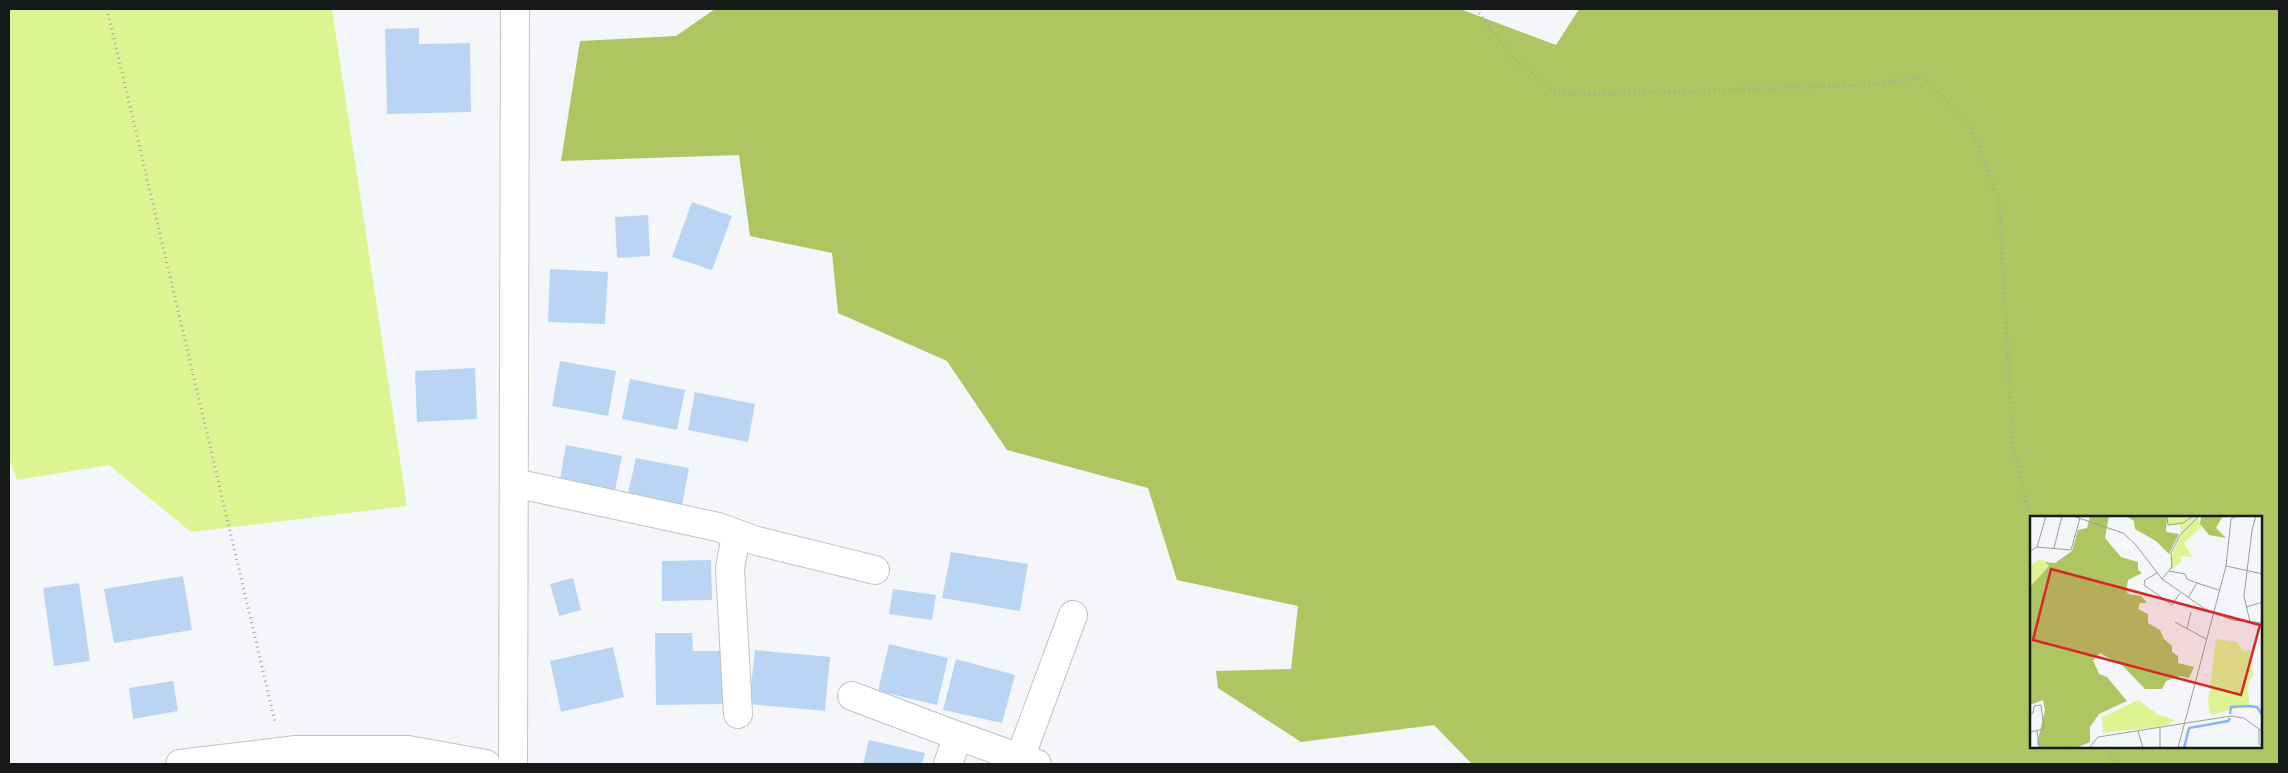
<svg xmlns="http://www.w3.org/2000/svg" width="2288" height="773" font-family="Arial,sans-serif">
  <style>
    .green { fill: #ddf492 }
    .forest { fill: #afc562; fill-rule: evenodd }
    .building { fill: #bad5f3 }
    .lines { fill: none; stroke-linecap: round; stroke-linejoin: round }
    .minor-casing { stroke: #c1c3c5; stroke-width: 30 }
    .path { stroke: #a3a5a7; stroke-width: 3; stroke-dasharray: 1 4; stroke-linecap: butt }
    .minor { stroke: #fff; stroke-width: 28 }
    .inset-river { fill: none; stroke: #88b6f4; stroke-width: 2.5 }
    .inset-road { fill: none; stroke: #9c9d9f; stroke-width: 1 }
    .view { fill: #d62828; fill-opacity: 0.15; stroke: #d62828; stroke-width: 2.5 }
    .inset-edge { fill: none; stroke: #171818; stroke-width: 2.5 }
  </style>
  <rect width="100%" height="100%" fill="#f4f6f9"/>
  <path class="green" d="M9 9H332L407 506 191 532 109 465 17 480 9 458Z"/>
  <path class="forest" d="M715 9H1460L1556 45 1579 9H2279V764H1472L1434 725 1301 742 1218 688 1216 671 1291 669 1298 606 1177 580 1148 488 1007 450 947 361 838 313 832 253 750 236 739 155 561 161 580 41 676 36ZM2032 517H2262V747H2032Z"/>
  <g class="building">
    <path d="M419 28V44L470 43 471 112 387 114 385 29Z"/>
    <path d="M692 202 732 216 712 270 672 257Z"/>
    <path d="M648 215 650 256 617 258 615 217Z"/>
    <path d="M550 269 608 272 605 324 548 322Z"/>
    <path d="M560 361 616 371 608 416 552 406Z"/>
    <path d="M475 368 477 419 417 422 415 371Z"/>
    <path d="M630 379 685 390 677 430 622 419Z"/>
    <path d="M695 392 755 404 748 442 688 430Z"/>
    <path d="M566 445 622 456 615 490 560 479Z"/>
    <path d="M636 458 689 468 682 505 628 493Z"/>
    <path d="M951 552 1028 564 1020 611 942 598Z"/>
    <path d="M711 560 712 600 662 601V561Z"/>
    <path d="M183 576 192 630 114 643 104 589Z"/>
    <path d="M573 578 581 610 559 616 550 584Z"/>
    <path d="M79 583 90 661 54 666 43 588Z"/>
    <path d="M893 589 936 595 932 620 889 614Z"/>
    <path d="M655 633H692L693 651H725V704L656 705Z"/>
    <path d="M889 644 948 658 937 705 878 691Z"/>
    <path d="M613 647 624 697 561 712 550 661Z"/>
    <path d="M755 650 830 657 825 711 749 704Z"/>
    <path d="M956 659 1015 675 1002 723 943 710Z"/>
    <path d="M173 681 178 711 133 719 129 688Z"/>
    <path d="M869 740 925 753 922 764H863Z"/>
  </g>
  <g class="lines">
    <g class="minor-casing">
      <g id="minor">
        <path d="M514 483 718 527 757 541 875 570"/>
        <path d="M736 534 730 569 738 714"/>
        <path d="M852 696 958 736"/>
        <path d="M1020 758 1073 615"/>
        <path d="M180 764 296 750H408L486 764"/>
        <path d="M513 764 515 9"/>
        <path d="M948 764 958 736 1037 764"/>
      </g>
    </g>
    <g class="path">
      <path d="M107 9 275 722"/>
      <path d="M1476 9 1513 58 1557 94H1609L1862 85 1923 77 1970 126 1999 200 2013 447 2032 525"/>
      <path d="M2108 747 2114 764"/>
    </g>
    <use href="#minor" class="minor"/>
  </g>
  <g transform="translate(2030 516)">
    <rect width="232" height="232" fill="#f4f6f9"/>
    <path d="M137 0H168L171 11 154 27 162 41 151 40V47L140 54 141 41 151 19 150 8 138 10ZM9 43 19 46H15L19 50 0 71V50ZM186 123 207 126 212 134 221 135 223 157 218 170 219 189 180 199 178 186ZM108 184 129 199 146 204 135 210 73 217 72 201Z" fill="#ddf492"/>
    <path d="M60 0H79L75 22 91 41 108 46V54L112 57 98 64 96 74 98 78 111 80 117 87H110L108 93 118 98V107L130 114 134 123 142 130V136L148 140V147L164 151 159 162 150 160 136 165 132 173H115L92 149 70 137 63 144 69 158 77 161 97 185 69 198 60 211V226L46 232H11L7 228 15 194 13 184 0 189V71L19 50 15 46 25 47 42 35 48 14 57 12ZM96 0H137L136 16 149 18 139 38 126 25 105 13 104 5ZM171 0H193L186 12 196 22 179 19 170 8Z" fill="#afc562"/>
    <path class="inset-river" d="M200 198 201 191 219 190 227 191 233 200M154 232 159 212 198 205 200 202"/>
    <path class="inset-road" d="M43 0 93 17 105 28 132 63 175 93 202 104 233 107M137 0 138 9 153 7 163 0M7 31 16 0M24 32 32 0M0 35 7 31 41 34 50 2M196 50 233 58M139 55 155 58 157 63 167 67M127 57 115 64 114 69 142 89 150 77M132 63 142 51 141 37 150 19 169 0M158 82 167 67 189 74M216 91 233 86M145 106 176 123M220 106 214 80 222 14 226 0M157 113 161 96M0 198 3 197 4 190 11 189 14 213 0 216M229 213V228L233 231M7 215 9 232M108 215 113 232M59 232 68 221 201 200 214 202 233 216M130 232V212M148 232 196 50 201 3 207 0"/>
    <path class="view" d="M21 53 230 109 211 179 3 124Z"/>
    <rect width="232" height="232" class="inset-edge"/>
  </g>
  <rect width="2288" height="773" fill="none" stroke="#171818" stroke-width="20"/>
</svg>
